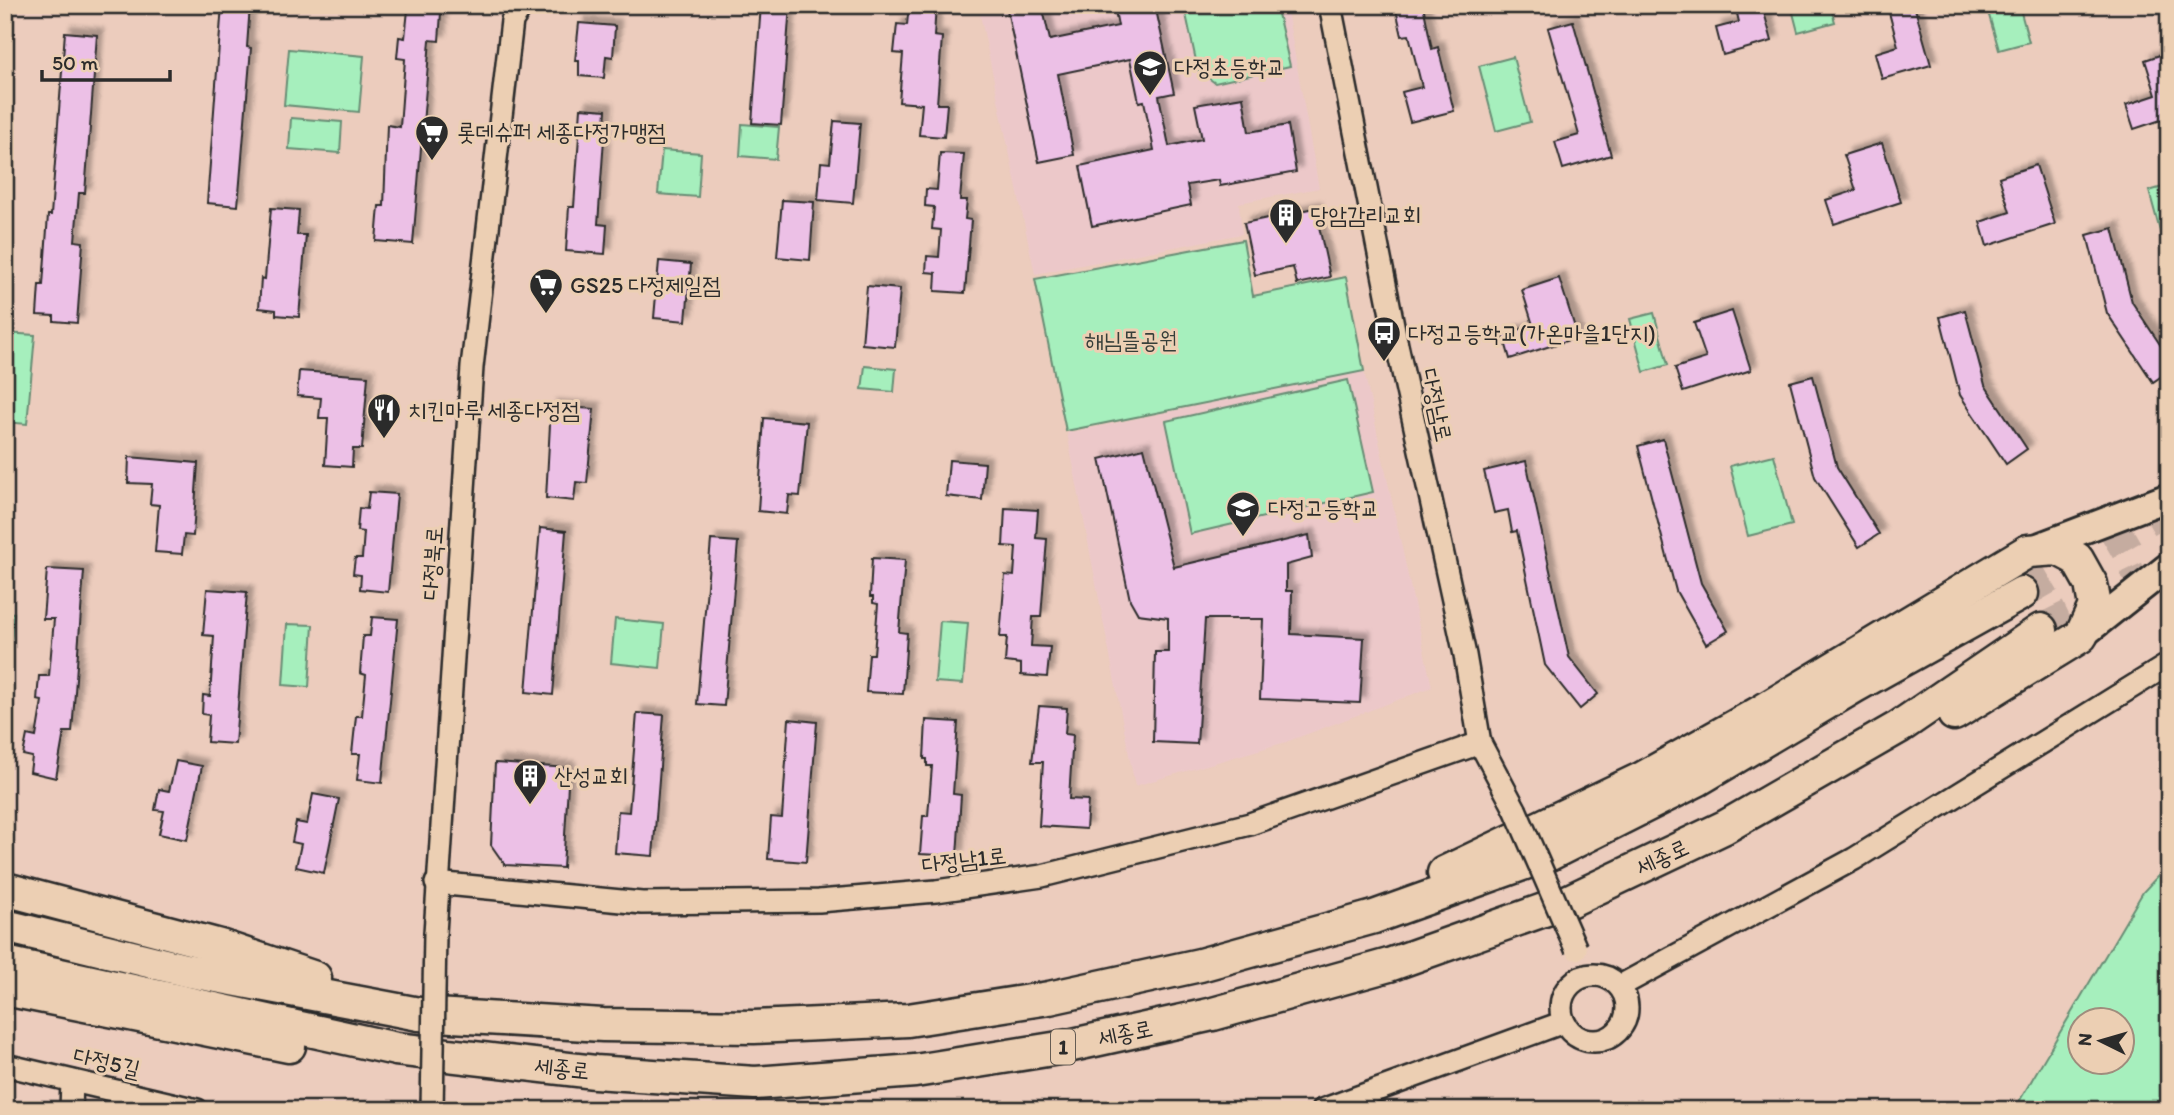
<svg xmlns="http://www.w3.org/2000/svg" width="2174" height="1115" font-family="Itim,'Poor Story',sans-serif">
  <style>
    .built { fill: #ecc8c9 }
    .green { fill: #a6efbd; stroke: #688d74; stroke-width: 2; fill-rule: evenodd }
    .building { fill: #ecc0e6; stroke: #2b2b2b; stroke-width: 2; filter: url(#shadow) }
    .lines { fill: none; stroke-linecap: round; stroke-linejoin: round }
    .highway-tunnel { stroke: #c5aca0; stroke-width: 32; stroke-dasharray: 32 16; stroke-linecap: butt }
    .minor-casing { stroke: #2b2b2b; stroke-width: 26 }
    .major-casing { stroke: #2b2b2b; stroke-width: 32 }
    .highway-casing { stroke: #2b2b2b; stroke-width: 37 }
    .minor { stroke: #eccfb3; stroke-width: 21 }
    .major { stroke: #eccfb3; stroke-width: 26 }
    .highway { stroke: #eccfb3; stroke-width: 32 }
    .minor-bridge-casing { stroke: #2b2b2b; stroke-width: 26; stroke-linecap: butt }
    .minor-bridge { stroke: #eccfb3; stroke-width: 21 }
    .labels { text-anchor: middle; stroke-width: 6; stroke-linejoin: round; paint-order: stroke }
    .shield { fill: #eccfb3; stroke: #655c54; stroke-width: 2 }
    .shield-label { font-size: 21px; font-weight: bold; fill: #2b2b2b }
    .poi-label { font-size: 23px; fill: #2b2b2b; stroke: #eccfb3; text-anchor: start }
    .park-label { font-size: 23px; fill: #373f3a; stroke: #eccfb3 }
    .street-label { font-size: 23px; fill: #2b2b2b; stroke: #eccfb3 }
  </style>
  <defs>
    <filter id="shadow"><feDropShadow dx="6" dy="-6" stdDeviation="2" flood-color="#0004"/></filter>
  </defs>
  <rect width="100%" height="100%" fill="#ecccbd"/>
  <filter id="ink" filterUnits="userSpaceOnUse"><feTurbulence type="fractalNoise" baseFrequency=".0143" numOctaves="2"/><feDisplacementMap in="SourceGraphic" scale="14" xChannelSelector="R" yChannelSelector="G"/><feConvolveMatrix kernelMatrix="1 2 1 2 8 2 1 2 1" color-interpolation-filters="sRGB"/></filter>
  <g filter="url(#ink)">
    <g class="built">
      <path d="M978 5H1286L1319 188 1239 203 1242 234 1035 274Z"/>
      <path d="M1364 371 1432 687 1286 742 1135 786 1067 433Z"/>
    </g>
    <g class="green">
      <path d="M1184 5H1276L1290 66 1215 83 1198 70Z"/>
      <path d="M1791 5H1830L1835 22 1798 32Z"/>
      <path d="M1986 5H2019L2029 42 1999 50Z"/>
      <path d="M289 49 364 56 359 112 284 105Z"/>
      <path d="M1513 57 1530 122 1496 131 1479 66Z"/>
      <path d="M291 118 342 122 340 153 289 149Z"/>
      <path d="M742 124 779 127 776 159 740 156Z"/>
      <path d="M662 150 701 153 698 197 658 194Z"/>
      <path d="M2169 185V243L2163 242 2149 191Z"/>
      <path d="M1243 240 1253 296 1346 277 1364 371 1066 431 1035 279Z"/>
      <path d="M1654 313 1668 365 1644 372 1630 319Z"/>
      <path d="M5 333 35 335 27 424 5 422Z"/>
      <path d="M865 366 896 369 894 392 862 389Z"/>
      <path d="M1348 380 1373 492 1190 534 1166 421Z"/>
      <path d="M1774 455 1792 525 1748 536 1730 466Z"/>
      <path d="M5 612 14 613 8 678H5Z"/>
      <path d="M615 619 664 624 660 668 611 663Z"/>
      <path d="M940 621 968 623 963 684 935 682Z"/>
      <path d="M287 624 313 625 309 687 283 685Z"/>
      <path d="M2169 864V1110H2014L2143 892ZM2080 1020H2122V1062H2080Z"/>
    </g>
    <g class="building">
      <path d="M222 5H250L247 47 251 48 238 206 207 203Z"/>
      <path d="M761 5H790L781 125 752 123Z"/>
      <path d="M909 5H936L934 36 942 37 937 104H947L944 137 919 135 922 104 899 102 903 54 894 53 897 24 907 25Z"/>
      <path d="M1006 5H1042L1050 40 1118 26 1114 5H1155L1174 93 1159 96 1169 146 1202 139 1195 105 1243 97 1249 132 1288 125 1296 172 1220 186 1219 180 1187 185 1191 205 1092 226 1080 166 1154 150 1144 101 1139 102 1130 59 1058 74 1074 155 1039 162Z"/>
      <path d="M1395 5H1423L1432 49 1438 47 1454 111 1410 122 1402 92 1422 87 1409 35 1402 36Z"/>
      <path d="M1735 5H1762L1772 41 1723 55 1716 28 1739 22Z"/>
      <path d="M1887 5H1914L1931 65 1882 79 1875 53 1898 46Z"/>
      <path d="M408 10 441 13 439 41 430 40 413 244 376 241 379 206H384L387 125 400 127 405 59 397 58 399 37 405 38Z"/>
      <path d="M1573 21 1611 155 1563 169 1555 142 1579 135 1548 28Z"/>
      <path d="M579 23 615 26 613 57 606 56 604 78 579 76V61H575Z"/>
      <path d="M65 32 97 35 85 193H79L75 241 83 242 77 323 54 321V316L37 315 39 285H43L48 215H51Z"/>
      <path d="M2169 52V124L2164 119 2134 129 2126 105 2156 95 2145 60Z"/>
      <path d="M581 108 606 110 598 224 607 225 605 254 566 251 569 207H574Z"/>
      <path d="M834 121 860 123 853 203 818 200 821 162 830 163Z"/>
      <path d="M1882 143 1901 202 1834 224 1826 200 1856 190 1844 155Z"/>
      <path d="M940 153 964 154 960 200H967L965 219 971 220 965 293 935 291 936 273 926 272 927 256 939 257 941 230 932 229 934 207 925 206 926 189 937 190Z"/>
      <path d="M2036 165 2055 224 1987 246 1980 222 2010 212 1999 177Z"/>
      <path d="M782 200 814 202 810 260 777 257Z"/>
      <path d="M271 208 299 210 297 235H306L299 317 276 315V310L259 308 261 278 265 279Z"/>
      <path d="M1315 208 1330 277 1297 284 1293 267 1255 275 1244 223Z"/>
      <path d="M2113 228 2132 302 2169 358V371L2153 382 2107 313 2087 235Z"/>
      <path d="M659 261 691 264 686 321 654 318Z"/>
      <path d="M1559 278 1578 337 1510 359 1503 335 1533 325 1522 290Z"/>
      <path d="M867 286 900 289 895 347 862 344Z"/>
      <path d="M1965 310 1985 385 2027 449 2006 464 1960 395 1940 317Z"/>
      <path d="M1732 311 1751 370 1683 392 1675 368 1706 358 1694 323Z"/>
      <path d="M299 371 368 376 362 449H353L352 467 325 465 328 418H319L321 398 297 396Z"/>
      <path d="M1813 376 1837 467 1879 534 1859 547 1815 477 1790 382Z"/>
      <path d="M551 406 594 409 587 483 576 482 574 501 546 498Z"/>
      <path d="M764 418 807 422 800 496 789 495 787 514 758 511Z"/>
      <path d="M1663 439 1701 583 1728 631 1706 644 1676 591 1638 446Z"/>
      <path d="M1144 448 1174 567 1309 535 1312 558 1286 565V591H1292L1291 634 1364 638 1360 703 1260 699 1263 619H1205L1197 744 1153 742 1155 652H1168V618L1138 614 1130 600 1100 459Z"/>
      <path d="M129 457 198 463 193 536 184 535 182 554 155 552 159 505 150 504 152 484 128 483Z"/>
      <path d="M949 460 985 463 982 500 946 496Z"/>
      <path d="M1526 461 1569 657 1598 694 1580 709 1545 665 1517 531 1512 532 1508 510 1494 513 1484 471Z"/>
      <path d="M369 492 397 494 388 592 360 589 361 575 353 574 355 558H362L364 532 357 531 359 508 367 509Z"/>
      <path d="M1005 508 1038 510 1036 538 1047 539 1041 617H1033L1031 646 1050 647 1047 677 1021 675V664L1005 662 1007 637H1000L1005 575 1014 576 1016 547 1003 546Z"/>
      <path d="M540 528 566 531 553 695 526 692Z"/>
      <path d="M711 540 738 542 724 706 697 704Z"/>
      <path d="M872 558 905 560 899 632 907 633 903 694 866 692 869 654H874L878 604 873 603V597H870Z"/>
      <path d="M47 569 84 571 72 732H64L56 778 30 772 32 757 23 755 27 735 36 737 42 701 37 700 39 676H49L54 619H43Z"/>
      <path d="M207 589 247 592 235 744 207 742 209 715 202 714 203 695 210 696 214 636 203 635Z"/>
      <path d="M372 617 398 619 382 783 357 780 360 754H352L356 716H362L366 675 360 673 363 636H370Z"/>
      <path d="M1039 706 1067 708 1065 734 1073 735 1069 799 1088 800 1086 829 1039 826 1043 762H1032Z"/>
      <path d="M637 713 664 715 653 856 615 853 618 811 629 812Z"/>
      <path d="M789 719 817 722 806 862 768 859 771 817 782 818Z"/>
      <path d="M926 720 958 722 953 794 961 795 957 856 920 854 923 816H928L932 766H927V759H924Z"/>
      <path d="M176 761 202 766 187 840 159 834 164 811 155 810 159 789 169 791Z"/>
      <path d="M495 763 569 768 563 868 505 865 491 845Z"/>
      <path d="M313 794 339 799 324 873 296 867 301 844 292 842 296 822 307 824Z"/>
    </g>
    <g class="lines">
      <g class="highway-tunnel">
        <path d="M2022 593 2169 507"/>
        <path d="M2041 630 2149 577"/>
      </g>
      <g class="minor-casing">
        <g id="minor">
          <path d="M1330 5 1397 345 1465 655 1480 743 1515 809"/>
          <path d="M436 883 642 903 819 901 936 891 1042 876 1250 824 1480 743"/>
          <path d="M435 933 472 367 512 21 523 5"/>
          <circle cx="1594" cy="1008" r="33"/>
          <path d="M1620 986 1854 859 2169 664"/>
          <path d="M5 1065 197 1110"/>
          <path d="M71 1110 72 1081"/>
          <path d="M1322 1110 1564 1022"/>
        </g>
      </g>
      <g class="major-casing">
        <g id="major">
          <path d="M2033 549 2169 497"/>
          <path d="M2082 635 2169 566"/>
        </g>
      </g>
      <g class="highway-casing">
        <g id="highway">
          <path d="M1444 873 1643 778 1759 713 2028 551 2058 549 2077 559 2091 584 2095 606 2081 636 1954 714"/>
          <path d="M5 889 220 946 315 978"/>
          <path d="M5 926 185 970 419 1014 603 1025 754 1027 908 1020 1049 998 1200 965 1374 917 1550 854 1697 780 1855 686 2022 593"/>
          <path d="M5 963 396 1049 595 1072 755 1083 915 1071 1059 1048 1213 1014 1389 965 1569 901 1725 827 1899 727 2041 630"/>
          <path d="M5 989 289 1046"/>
        </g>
      </g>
      <use href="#minor" class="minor"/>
      <use href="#major" class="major"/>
      <use href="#highway" class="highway"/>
      <g class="minor-bridge-casing">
        <g id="minor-bridge">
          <path d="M1515 809 1576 949"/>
          <path d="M432 1110 435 933"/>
        </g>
      </g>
      <use href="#minor-bridge" class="minor-bridge"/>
    </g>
  </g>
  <defs>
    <g id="school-pin" transform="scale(1.75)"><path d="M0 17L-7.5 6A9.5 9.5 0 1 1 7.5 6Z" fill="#2b2b2b" stroke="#eccfb3"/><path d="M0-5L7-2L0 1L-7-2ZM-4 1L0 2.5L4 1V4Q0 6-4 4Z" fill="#fff"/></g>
    <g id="supermarket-pin" transform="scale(1.75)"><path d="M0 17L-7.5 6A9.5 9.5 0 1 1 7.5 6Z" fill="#2b2b2b" stroke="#eccfb3"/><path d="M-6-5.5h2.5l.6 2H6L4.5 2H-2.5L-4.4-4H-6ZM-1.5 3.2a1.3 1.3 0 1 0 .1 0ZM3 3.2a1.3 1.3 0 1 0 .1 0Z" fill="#fff"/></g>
    <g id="building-pin" transform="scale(1.75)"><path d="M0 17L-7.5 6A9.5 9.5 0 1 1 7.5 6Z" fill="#2b2b2b" stroke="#eccfb3"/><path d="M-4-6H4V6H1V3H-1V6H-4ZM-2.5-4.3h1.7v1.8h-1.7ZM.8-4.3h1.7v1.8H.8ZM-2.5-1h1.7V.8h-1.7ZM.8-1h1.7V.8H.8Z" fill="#fff"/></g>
    <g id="bus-pin" transform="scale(1.75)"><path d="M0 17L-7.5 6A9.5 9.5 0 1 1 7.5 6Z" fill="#2b2b2b" stroke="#eccfb3"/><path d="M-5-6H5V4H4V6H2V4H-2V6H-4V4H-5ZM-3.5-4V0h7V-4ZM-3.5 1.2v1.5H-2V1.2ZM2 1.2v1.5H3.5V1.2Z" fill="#fff"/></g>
    <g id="restaurant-pin" transform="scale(1.75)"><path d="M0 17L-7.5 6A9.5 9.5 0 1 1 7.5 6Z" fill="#2b2b2b" stroke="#eccfb3"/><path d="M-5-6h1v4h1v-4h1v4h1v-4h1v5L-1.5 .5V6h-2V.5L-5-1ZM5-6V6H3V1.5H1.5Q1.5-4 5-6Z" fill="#fff"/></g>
  </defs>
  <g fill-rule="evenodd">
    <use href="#school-pin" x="1150" y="67"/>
    <use href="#supermarket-pin" x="432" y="132"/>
    <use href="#building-pin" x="1286" y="215"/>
    <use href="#supermarket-pin" x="546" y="285"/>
    <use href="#bus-pin" x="1384" y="333"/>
    <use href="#restaurant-pin" x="384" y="410"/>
    <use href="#school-pin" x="1243" y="508"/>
    <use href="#building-pin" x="530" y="776"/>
  </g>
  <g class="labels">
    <rect class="shield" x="1051" y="1029.5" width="24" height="35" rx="5"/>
    <g class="shield-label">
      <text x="1063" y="1054">1</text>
    </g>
    <g class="poi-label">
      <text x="1174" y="75">다정초등학교</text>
      <text x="457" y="140">롯데슈퍼 세종다정가맹점</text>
      <text x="1310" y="223">당암감리교회</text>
      <text x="570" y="293">GS25 다정제일점</text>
      <text x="1408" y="341">다정고등학교(가온마을1단지)</text>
      <text x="408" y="418">치킨마루 세종다정점</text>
      <text x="1268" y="516">다정고등학교</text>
      <text x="554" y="784">산성교회</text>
    </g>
    <g class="park-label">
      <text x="1131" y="348">해님뜰공원</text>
    </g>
    <g class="street-label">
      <text transform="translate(1437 405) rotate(78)" y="8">다정남로</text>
      <text transform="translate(432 563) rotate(-86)" y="8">다정북로</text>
      <text transform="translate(1662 857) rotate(-25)" y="8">세종로</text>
      <text transform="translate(964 860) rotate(-7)" y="8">다정남1로</text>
      <text transform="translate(1125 1033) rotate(-12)" y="8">세종로</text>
      <text transform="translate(107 1062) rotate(13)" y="8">다정5길</text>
      <text transform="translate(562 1068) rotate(6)" y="8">세종로</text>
    </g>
  </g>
  <rect width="2174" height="1115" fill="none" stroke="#eccfb3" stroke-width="28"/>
  <rect x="14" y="14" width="2146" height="1087" fill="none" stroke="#2b2b2b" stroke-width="2.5" filter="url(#ink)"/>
  <g transform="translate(2101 1041) rotate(275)"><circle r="33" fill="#eccfb3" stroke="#9f8d7d" stroke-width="2"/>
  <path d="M0-5L12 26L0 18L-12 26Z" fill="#2b2b2b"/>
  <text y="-10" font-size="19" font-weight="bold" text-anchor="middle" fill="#2b2b2b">N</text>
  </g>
  <path d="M42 70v10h128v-10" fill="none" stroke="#2b2b2b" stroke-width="3.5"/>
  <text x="52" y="70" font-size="21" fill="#2b2b2b" stroke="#eccfb3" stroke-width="5" paint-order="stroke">50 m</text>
</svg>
